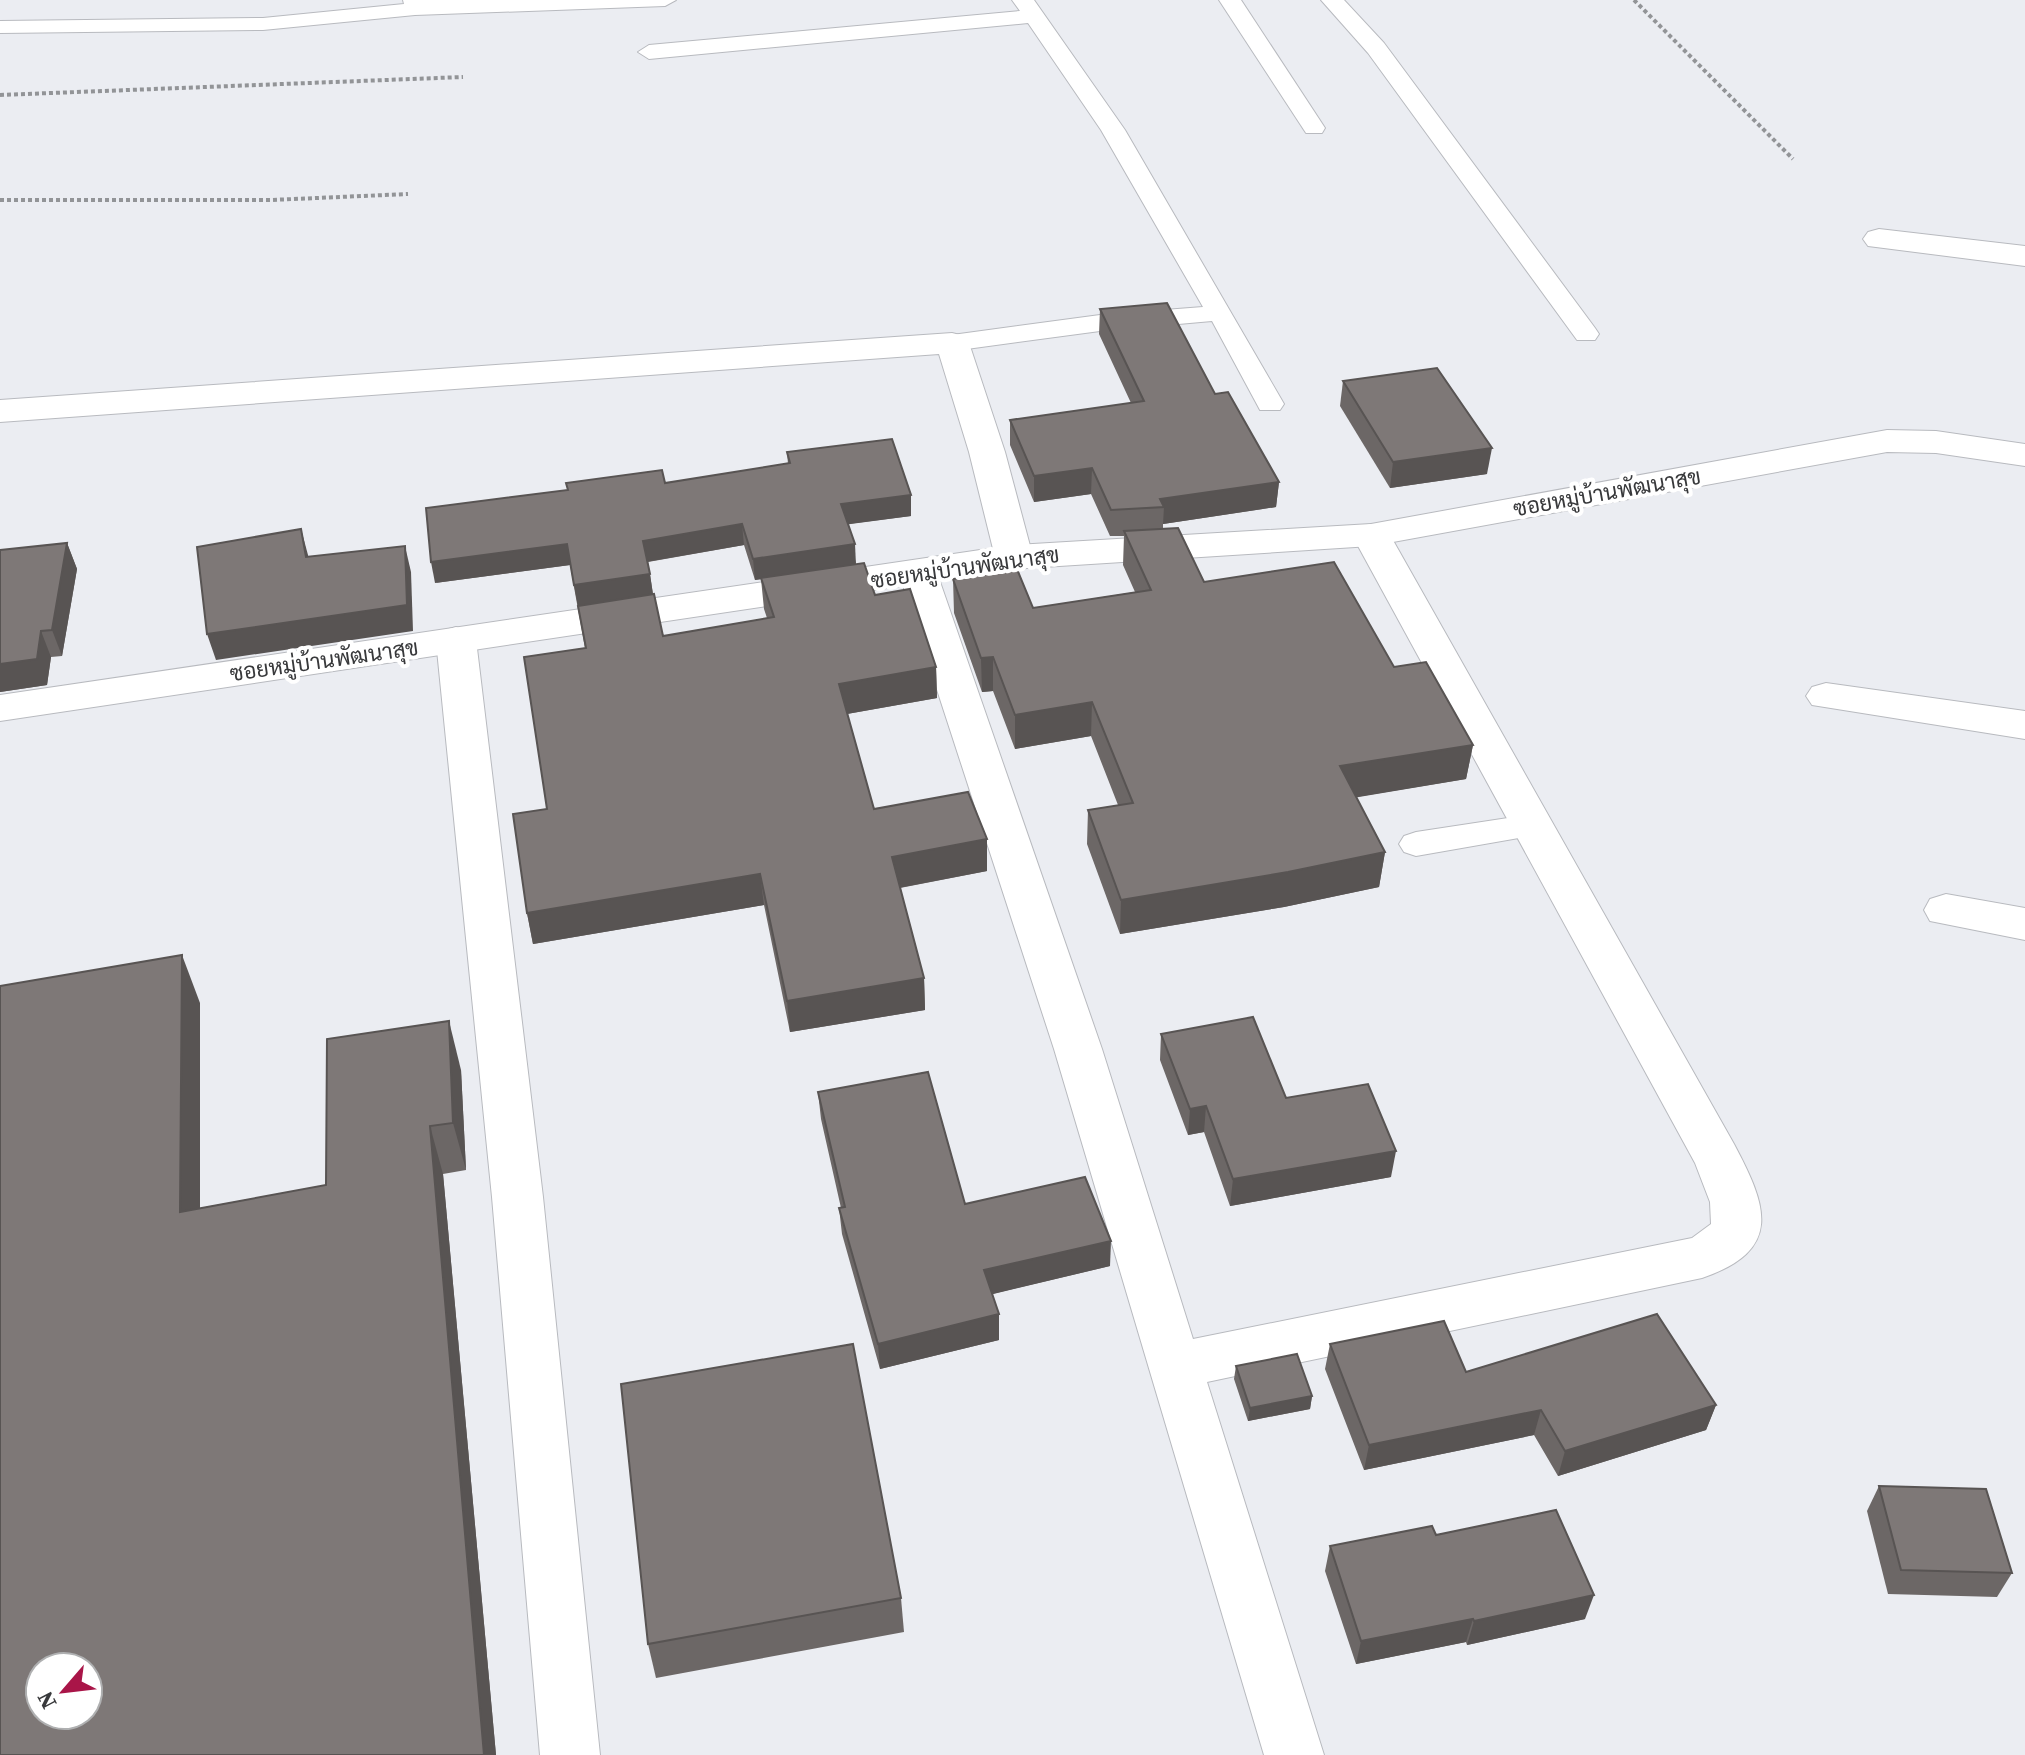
<svg xmlns="http://www.w3.org/2000/svg" width="2025" height="1755" font-family="'Source Serif 4',Sarabun,serif">
  <style>
    .lines { fill: none; stroke-linecap: round; stroke-linejoin: round }
    .lane-casing { stroke: #b8babf; stroke-width: 2 }
    .street-casing { stroke: #b8babf; stroke-width: 2 }
    .secondary-casing { stroke: #b8babf; stroke-width: 2 }
    .path { stroke: #929497; stroke-width: 4; stroke-dasharray: 4 3; stroke-linecap: butt }
    .lane { fill: #fff; fill-rule: evenodd }
    .street { fill: #fff; fill-rule: evenodd }
    .secondary { fill: #fff; fill-rule: evenodd }
    .wall { fill: #6c6766; fill-rule: evenodd }
    .shaded-wall { fill: #585453 }
    .building { fill: #7e7877; stroke: #585453; stroke-width: 2; fill-rule: evenodd }
    .labels { text-anchor: middle; stroke-width: 8; stroke-linejoin: round; paint-order: stroke }
    .street-label { font-size: 22px; fill: #38393b; stroke: #fff }
  </style>
  <rect width="100%" height="100%" fill="#ebedf2"/>
  <g class="lines">
    <g class="lane-casing">
      <g id="lane">
        <path d="M403 0H676L665 6 415 15 263 30 0 33V21L263 18 404 4Z"/>
        <path d="M1012 0H1034L1125 130 1284 404 1280 410H1260L1212 321 1100 331 952 351 943 349 939 343 943 337 952 335 1100 315 1203 307 1101 130 1028 23 649 59 638 52 649 45 1020 11Z"/>
        <path d="M1219 0H1241L1325 128 1322 133H1306Z"/>
        <path d="M1321 0H1344L1384 43 1595 328 1599 334 1595 340H1577L1368 53Z"/>
        <path d="M1535 814 1547 817 1552 825 1547 833 1416 856 1404 852 1399 844 1404 836 1416 832Z"/>
      </g>
    </g>
    <g class="street-casing">
      <g id="street">
        <path d="M1879 229 2025 246V266L1868 246 1863 239 1868 232Z"/>
        <path d="M952 333 964 336 969 343 1005 452 1033 557 1027 565 1014 569 1001 565 995 557 969 452 939 354 0 422V400Z"/>
        <path d="M1371 524 1384 527 1390 535 1734 1144C1767 1206 1784 1250 1702 1278L1207 1382 1324 1755H1264L1054 1049 899 573 904 565 918 561 932 565 937 573 1102 1049 1193 1339 1692 1238 1711 1224 1710 1202 1695 1163 1352 535 1358 527Z"/>
        <path d="M456 627 470 631 476 640 543 1197 600 1755H540L492 1197 436 640 442 631Z"/>
        <path d="M1826 683 2025 711V739L1812 705 1806 696 1812 687Z"/>
        <path d="M1946 894 2025 908V940L1930 921 1924 910 1930 899Z"/>
      </g>
    </g>
    <g class="secondary-casing">
      <path id="secondary" d="M1887 430 1936 431 2025 444V466L1936 453 1887 452 1371 546 1014 569 0 721V695L1014 545 1371 524Z"/>
    </g>
    <g class="path">
      <path d="M1634 0 1793 159"/>
      <path d="M0 95 463 77"/>
      <path d="M0 200H271L408 194"/>
    </g>
    <use href="#lane" class="lane"/>
    <use href="#street" class="street"/>
    <use href="#secondary" class="secondary"/>
  </g>
  <g class="wall">
    <path d="M1100 309 1215 394 1279 482 1276 507 1163 524V529L1204 582 1394 667 1473 745 1466 779 1356 797 1385 852 1379 887 1284 907 1120 934 1087 844 1088 810 1118 805 1091 736 1015 749 993 691 982 692 954 613 953 579 1033 608 1135 592 1123 565 1124 536H1110L1091 494 1034 502 1010 445V420L1131 403 1099 334Z"/>
    <path d="M1343 381 1487 474 1390 488 1340 406Z"/>
    <path d="M787 452 911 516 848 524 856 564 875 595 936 667 937 698 847 714 874 809 987 839V871L900 888 924 978 925 1010 790 1032 764 905 533 944 527 913 547 809 585 648 570 565 435 583 665 483 788 464ZM744 545 755 580 761 579 764 609 767 618 663 636 653 594 648 562Z"/>
    <path d="M67 543 77 569 62 656 51 657 47 685 0 692V550Z"/>
    <path d="M200 1003V1208L326 1185 461 1070 466 1170 443 1174 496 1755H0Z"/>
    <path d="M1161 1034 1286 1098 1391 1177 1230 1206 1204 1132 1188 1135 1160 1060Z"/>
    <path d="M818 1092 965 1204 1110 1266 992 1294 999 1314V1340L880 1369 842 1234 839 1208H841L821 1119Z"/>
    <path d="M1330 1344 1466 1372 1716 1405 1706 1430 1558 1476 1534 1435 1364 1470 1325 1369Z"/>
    <path d="M1236 1366 1312 1396 1310 1409 1248 1421 1234 1379Z"/>
    <path d="M1879 1486 2012 1573 1997 1597 1888 1594 1867 1511Z"/>
    <path d="M1436 1535 1585 1619 1467 1645 1466 1642 1356 1664 1325 1571 1330 1546Z"/>
    <path d="M901 1598 904 1632 656 1678 648 1644Z"/>
  </g>
  <g class="shaded-wall">
    <path d="M1492 448 1487 474 1390 488 1393 462Z"/>
    <path d="M1092 468 1091 494 1034 502V476Z"/>
    <path d="M1279 482 1276 507 1163 524 1164 507 1160 499Z"/>
    <path d="M911 495V516L843 525 841 504Z"/>
    <path d="M742 524 744 545 646 562 643 541Z"/>
    <path d="M301 529 308 555 313 583 306 557Z"/>
    <path d="M67 543 77 569 62 656 52 630Z"/>
    <path d="M567 544 570 565 435 583 431 562Z"/>
    <path d="M855 544 856 565 755 580 753 559Z"/>
    <path d="M405 546 411 572 413 631 216 660 207 634Z"/>
    <path d="M650 574 653 595 578 607 574 585Z"/>
    <path d="M41 631 51 657 47 685 0 692V664Z"/>
    <path d="M993 657V691L982 692 981 658Z"/>
    <path d="M936 667 937 698 841 715 839 684Z"/>
    <path d="M1092 702 1091 736 1015 749V715Z"/>
    <path d="M1473 745 1466 779 1335 801 1340 766Z"/>
    <path d="M987 839V871L893 889 892 857Z"/>
    <path d="M1385 852 1379 887 1284 907 1120 934 1121 900Z"/>
    <path d="M760 874 764 905 533 944 527 913Z"/>
    <path d="M182 955 200 1003V1259L180 1212Z"/>
    <path d="M924 978 925 1010 790 1032 787 1001Z"/>
    <path d="M449 1021 461 1070 466 1170 453 1123Z"/>
    <path d="M1206 1106 1204 1132 1188 1135 1190 1109Z"/>
    <path d="M430 1126 443 1174 496 1755H484Z"/>
    <path d="M1396 1151 1391 1177 1230 1206 1233 1179Z"/>
    <path d="M1111 1241 1110 1266 985 1296 984 1270Z"/>
    <path d="M999 1314V1340L880 1369 878 1344Z"/>
    <path d="M1312 1396 1310 1409 1248 1421 1250 1408Z"/>
    <path d="M1716 1405 1706 1430 1558 1476 1565 1451Z"/>
    <path d="M1541 1410 1534 1435 1364 1470 1369 1445Z"/>
    <path d="M1594 1595 1585 1619 1467 1645 1474 1621Z"/>
    <path d="M1473 1619 1466 1642 1356 1664 1361 1641Z"/>
  </g>
  <g class="building">
    <path d="M1167 303 1215 394 1228 392 1279 482 1160 499 1164 507 1111 510 1092 468 1034 476 1010 420 1144 401 1100 309Z"/>
    <path d="M1437 368 1492 448 1393 462 1343 381Z"/>
    <path d="M892 439 911 495 841 504 855 544 753 559 742 524 643 541 650 574 574 585 567 544 431 562 426 508 568 490 566 483 662 470 665 483 790 463 787 452Z"/>
    <path d="M1178 528 1204 582 1334 562 1394 667 1426 662 1473 745 1340 766 1385 852 1288 872 1121 900 1088 810 1133 803 1092 702 1015 715 993 657 981 658 953 579 1017 569 1033 608 1151 590 1124 531Z"/>
    <path d="M301 529 306 557 405 546 407 605 207 634 197 547Z"/>
    <path d="M67 543 52 630 41 631 37 659 0 664V550Z"/>
    <path d="M864 563 875 595 910 589 936 667 839 684 874 809 968 792 987 839 892 857 924 978 787 1001 760 874 527 913 513 814 547 809 524 657 586 648 578 606 654 594 663 636 774 617 761 578Z"/>
    <path d="M182 955 180 1212 326 1185 327 1039 449 1021 453 1123 430 1126 484 1755H0V986ZM40 1667H88V1715H40Z"/>
    <path d="M1253 1017 1286 1098 1368 1084 1396 1151 1233 1179 1206 1106 1190 1109 1161 1034Z"/>
    <path d="M928 1072 965 1204 1085 1177 1111 1241 984 1270 999 1314 878 1344 839 1208 845 1207 818 1092Z"/>
    <path d="M1657 1314 1716 1405 1565 1451 1541 1410 1369 1445 1330 1344 1444 1321 1466 1372Z"/>
    <path d="M853 1344 901 1598 648 1644 621 1384Z"/>
    <path d="M1297 1354 1312 1396 1250 1408 1236 1366Z"/>
    <path d="M1879 1486 1986 1489 2012 1573 1901 1570Z"/>
    <path d="M1556 1510 1594 1595 1474 1621 1473 1619 1361 1641 1330 1546 1432 1526 1436 1535Z"/>
  </g>
  <g class="labels">
    <g class="street-label">
      <text transform="translate(1607 492) rotate(-10)" y="8">ซอยหมู่บ้านพัฒนาสุข</text>
      <text transform="translate(965 567) rotate(-8)" y="8">ซอยหมู่บ้านพัฒนาสุข</text>
      <text transform="translate(324 660) rotate(-8)" y="8">ซอยหมู่บ้านพัฒนาสุข</text>
    </g>
  </g>
  <g transform="translate(64 1691) rotate(242)"><circle r="38" fill="#ffffff" stroke="#afb0b1" stroke-width="2"/>
  <path d="M0-6L14 30L0 20L-14 30Z" fill="#a91548"/>
  <text y="-12" font-size="22" font-weight="bold" text-anchor="middle" fill="#38393b">N</text>
  </g>
</svg>
